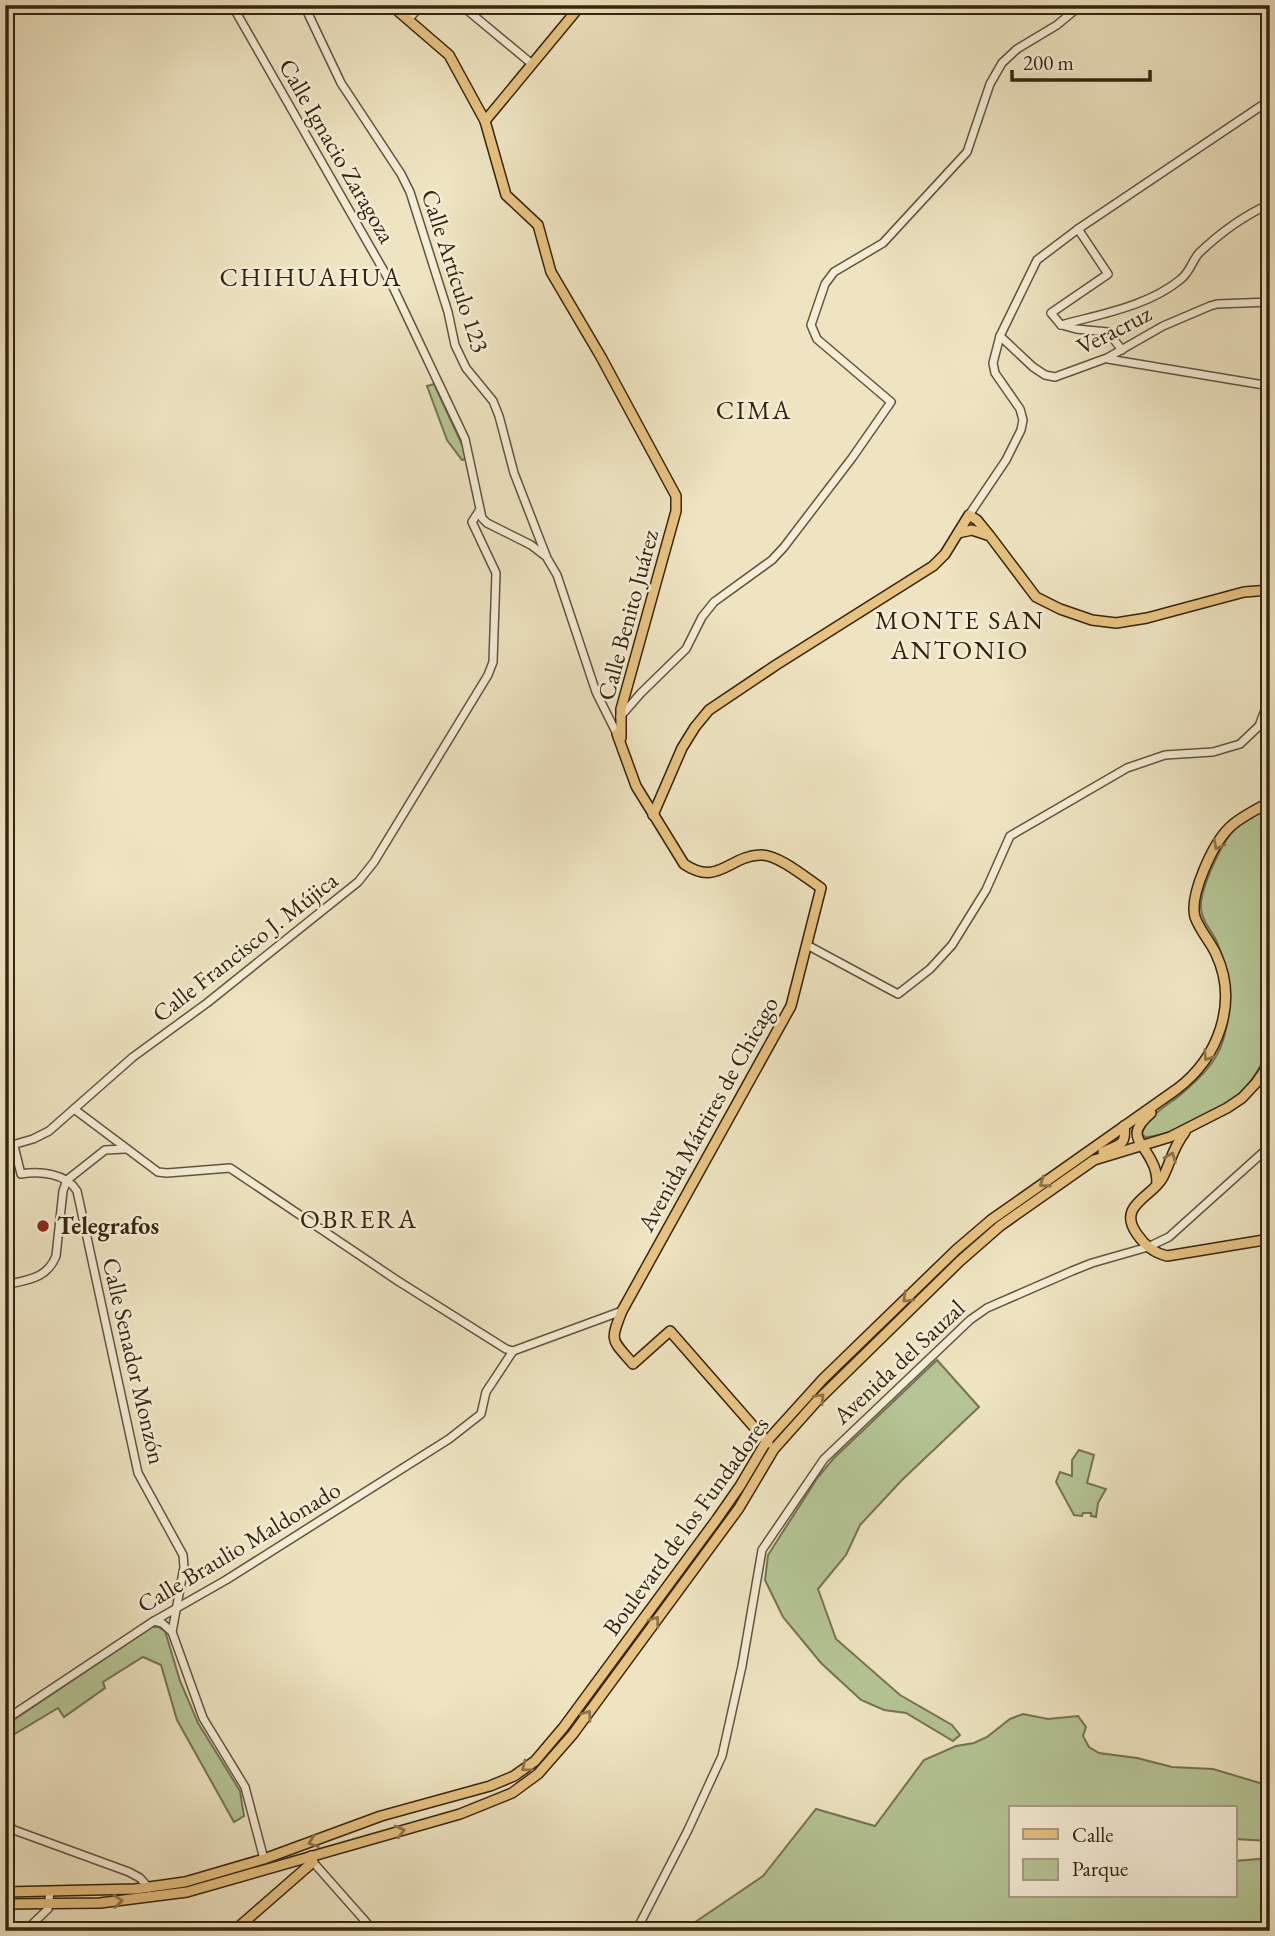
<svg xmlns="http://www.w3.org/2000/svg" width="1275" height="1936" font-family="'EB Garamond',serif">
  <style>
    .green { fill: #b5c595; stroke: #747452; stroke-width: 2 }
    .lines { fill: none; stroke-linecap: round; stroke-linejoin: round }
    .minor-casing { stroke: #62543c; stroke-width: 10 }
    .major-casing { stroke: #34240f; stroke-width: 12 }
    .minor { stroke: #f4edd7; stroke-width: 7 }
    .major { stroke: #e7c280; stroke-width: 9 }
    .oneway { stroke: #8e7348 }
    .poi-dot { fill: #8f2418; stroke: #f4edd7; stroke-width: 2.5 }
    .labels { text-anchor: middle; stroke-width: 5; stroke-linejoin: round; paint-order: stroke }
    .street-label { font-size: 24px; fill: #34240f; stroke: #f4edd7 }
    .poi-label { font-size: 24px; font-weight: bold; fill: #34240f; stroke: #f4edd7; text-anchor: start }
    .neighbourhood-label { font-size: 26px; letter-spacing: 2px; fill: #34240f; stroke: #f4edd7 }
  </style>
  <rect width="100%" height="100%" fill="#eee4c1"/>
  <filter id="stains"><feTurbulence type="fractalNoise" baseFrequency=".00286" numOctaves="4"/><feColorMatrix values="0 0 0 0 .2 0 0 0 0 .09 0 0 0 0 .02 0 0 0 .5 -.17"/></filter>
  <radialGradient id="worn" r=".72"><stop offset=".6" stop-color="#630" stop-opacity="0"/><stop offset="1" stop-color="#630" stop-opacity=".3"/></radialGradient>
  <g class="green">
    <path d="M434 384 465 451 466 459 462 460 447 440 427 386Z"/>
    <path d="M1270 808 1267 1047C1263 1064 1253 1081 1239 1094 1220 1112 1171 1136 1145 1137L1142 1134C1146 1117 1166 1106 1179 1096 1198 1080 1218 1062 1224 1037 1233 1006 1229 972 1217 942 1212 931 1202 922 1201 909 1199 890 1223 839 1237 827 1247 819 1259 813 1270 808Z"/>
    <path d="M937 1360 979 1407 902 1480 860 1525 846 1555 818 1589 836 1639 900 1695 952 1725 960 1735 953 1741 906 1713 884 1710 861 1700 821 1663 783 1617 765 1580 768 1555 818 1477 834 1458Z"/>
    <path d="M1079 1450 1094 1455 1087 1483 1106 1489 1098 1503 1096 1517 1091 1516V1513H1083L1082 1516 1074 1515 1056 1482 1060 1472 1072 1476V1460Z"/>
    <path d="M152 1627H158L165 1631 180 1681 198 1723 240 1791 244 1816 234 1822 177 1720 161 1665 143 1657 103 1682 105 1688 64 1717 58 1708 13 1735 6 1725Z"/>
    <path d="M1023 1714 1048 1719 1078 1716 1086 1727 1083 1736 1089 1747 1099 1753 1137 1758 1172 1767 1213 1769 1270 1786V1841L1235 1839V1808H1011V1896H1235V1861L1270 1858V1931H682L763 1876 816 1809 875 1826 924 1760 956 1746 974 1743 987 1737 1010 1719Z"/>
  </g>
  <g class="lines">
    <g class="minor-casing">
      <g id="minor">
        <path d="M232 5 393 287 465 439 482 518 487 523 531 545 544 555"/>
        <path d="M304 5 341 83 401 174 410 192 448 312 455 345 466 368 493 401 499 416 514 473 547 558 557 575 596 692 617 734"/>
        <path d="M461 5 532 64"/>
        <path d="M409 19 421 5"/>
        <path d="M1061 325C1101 314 1149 306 1181 279 1190 272 1192 261 1199 253 1219 234 1245 215 1270 204"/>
        <path d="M1061 325 1051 313 1108 274 1078 229"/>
        <path d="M1062 325 1076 329 1108 332 1122 350"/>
        <path d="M1000 336 1033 367 1045 375 1055 377 1107 358 1163 326 1210 306 1217 304 1270 302"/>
        <path d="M1108 359 1270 386"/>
        <path d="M969 515 1006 460 1021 430 1023 420 1020 409 995 373 993 363 1000 336 1037 260 1078 229 1270 100"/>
        <path d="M620 717 641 693 686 649 702 617 714 602 772 560 784 547 852 458 891 402 817 339 811 325 825 284 834 272 883 243 967 152 990 84 1002 63 1017 49 1057 25 1081 5"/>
        <path d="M807 945 898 994 930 969 952 945 986 890 1010 836 1127 768 1165 755 1213 752 1240 744 1259 726 1270 697"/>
        <path d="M74 1109 158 1172 167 1173 230 1168 398 1281 506 1349 513 1351 622 1311"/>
        <path d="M14 1146 21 1174C40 1171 66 1173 77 1191L138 1473 183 1555 184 1567 172 1632 203 1718 245 1787 264 1859"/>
        <path d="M5 1147 33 1139 49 1131 133 1057 207 1003 358 882 374 862 488 675 493 662 496 573 472 522 479 511"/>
        <path d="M5 1285C27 1280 47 1279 56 1256L63 1191 67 1180 105 1150 125 1149"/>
        <path d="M154 1621 162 1623 172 1632"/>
        <path d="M5 1720 154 1621 226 1580 449 1439 481 1414 486 1392 513 1351"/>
        <path d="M5 1822 14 1830 129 1872 140 1878 149 1888"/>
        <path d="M313 1862 374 1931"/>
        <path d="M25 1931 48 1909 50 1891"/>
        <path d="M636 1931 688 1830 722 1756 742 1666 762 1550 824 1459 970 1320 987 1308 1072 1271 1092 1263 1148 1247 1169 1237 1270 1146"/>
      </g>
    </g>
    <g class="major-casing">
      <g id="major">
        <path d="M391 5 449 55 485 121 506 195 538 225 551 272 601 357 676 496V511L621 709V738"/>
        <path d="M485 121 581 5"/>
        <path d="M958 533 972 530 987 535"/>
        <path d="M617 734 636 786 684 864C718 887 729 856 760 855 778 854 806 878 821 888L791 1006 622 1311C609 1343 612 1339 633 1364L670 1331 768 1443"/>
        <path d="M653 815 682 748 695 727 709 710 776 665 933 566 945 554 969 515 977 520 990 536 1036 597 1060 609 1092 620 1116 623 1147 618 1244 592 1270 590"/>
        <path d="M1151 1113C1125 1136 1141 1139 1152 1162 1156 1169 1157 1176 1157 1184"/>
        <path d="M1185 1132C1172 1149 1172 1159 1163 1177 1153 1197 1116 1205 1137 1234 1145 1246 1154 1253 1167 1256L1270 1239"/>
        <path d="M1103 1152C1119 1144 1127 1146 1124 1126"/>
        <path d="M5 1892 135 1889 185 1882 264 1859 381 1816 490 1786 514 1776 535 1761 563 1728 717 1519 740 1486 766 1442 823 1379 956 1250 991 1220 1177 1089C1218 1058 1239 1003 1216 954 1210 941 1200 931 1195 917 1189 895 1213 844 1229 828 1240 817 1256 810 1270 802"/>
        <path d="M5 1904 100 1903 187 1892 460 1814 512 1793 538 1774 573 1734 739 1508 774 1449 816 1402 960 1261 1000 1226 1094 1160 1170 1137 1227 1108 1242 1098 1256 1083 1267 1067 1270 1057"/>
        <path d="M234 1931 313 1862 311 1856"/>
      </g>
    </g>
    <use href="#minor" class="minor"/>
    <use href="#major" class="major"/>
  </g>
  <defs><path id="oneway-chevron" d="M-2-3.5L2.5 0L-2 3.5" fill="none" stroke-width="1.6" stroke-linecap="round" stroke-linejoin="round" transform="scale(1.75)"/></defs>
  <g class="oneway">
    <use href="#oneway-chevron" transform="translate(1218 845) rotate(118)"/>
    <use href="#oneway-chevron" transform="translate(1208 1056) rotate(123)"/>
    <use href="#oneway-chevron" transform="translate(1171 1157) rotate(-68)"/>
    <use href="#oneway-chevron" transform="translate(1044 1183) rotate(145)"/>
    <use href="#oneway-chevron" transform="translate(907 1298) rotate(136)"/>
    <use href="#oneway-chevron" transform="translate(820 1398) rotate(-46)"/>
    <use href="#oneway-chevron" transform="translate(655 1621) rotate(-54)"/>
    <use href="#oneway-chevron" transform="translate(587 1715) rotate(-54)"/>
    <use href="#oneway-chevron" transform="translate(526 1767) rotate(143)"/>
    <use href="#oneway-chevron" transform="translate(400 1831) rotate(-15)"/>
    <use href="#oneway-chevron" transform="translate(313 1842) rotate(160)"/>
    <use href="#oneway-chevron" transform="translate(118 1901) rotate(-5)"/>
  </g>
  <circle class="poi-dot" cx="43" cy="1226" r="7"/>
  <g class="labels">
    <g class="street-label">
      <text transform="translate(337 151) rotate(60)" y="8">Calle Ignacio Zaragoza</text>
      <text transform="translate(455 271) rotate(72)" y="8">Calle Artículo 123</text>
      <text transform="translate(1114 330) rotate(-27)" y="8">Veracruz</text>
      <text transform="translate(628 615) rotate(-75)" y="8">Calle Benito Juárez</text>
      <text transform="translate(245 947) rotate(-38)" y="8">Calle Francisco J. Mújica</text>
      <text transform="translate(708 1114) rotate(-61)" y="8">Avenida Mártires de Chicago</text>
      <text transform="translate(134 1361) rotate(77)" y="8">Calle Senador Monzón</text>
      <text transform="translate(899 1362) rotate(-43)" y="8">Avenida del Sauzal</text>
      <text transform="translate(686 1526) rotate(-54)" y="8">Boulevard de los Fundadores</text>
      <text transform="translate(239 1547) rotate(-31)" y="8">Calle Braulio Maldonado</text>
    </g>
    <g class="poi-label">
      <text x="57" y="1234">Telegrafos</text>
    </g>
    <g class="neighbourhood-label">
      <text x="311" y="286">CHIHUAHUA</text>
      <text x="754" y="419">CIMA</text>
      <text x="960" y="629">MONTE SAN<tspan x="960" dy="30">ANTONIO</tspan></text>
      <text x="359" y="1228">OBRERA</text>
    </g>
  </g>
  <rect width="1275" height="1936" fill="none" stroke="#eee4c1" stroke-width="28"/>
  <rect x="7" y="7" width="1261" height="1922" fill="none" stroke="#34240f" stroke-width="3.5"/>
  <rect x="14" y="14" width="1247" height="1908" fill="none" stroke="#34240f" stroke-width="2"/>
  <rect x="1009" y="1806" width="228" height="91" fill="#f4edd7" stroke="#a79d87" stroke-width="2"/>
  <rect x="1023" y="1829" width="35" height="10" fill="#e7c280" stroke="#a79d87" stroke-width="2"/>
  <text x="1072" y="1842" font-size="21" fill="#34240f">Calle</text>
  <rect x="1023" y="1859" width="35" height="21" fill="#b5c595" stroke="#a79d87" stroke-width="2"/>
  <text x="1072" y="1876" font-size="21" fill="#34240f">Parque</text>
  <path d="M1012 70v10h138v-10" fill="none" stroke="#34240f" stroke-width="3.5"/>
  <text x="1023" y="70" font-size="21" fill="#34240f" stroke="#f4edd7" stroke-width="5" paint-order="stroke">200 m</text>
  <rect width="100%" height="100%" filter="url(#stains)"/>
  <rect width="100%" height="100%" fill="url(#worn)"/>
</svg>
